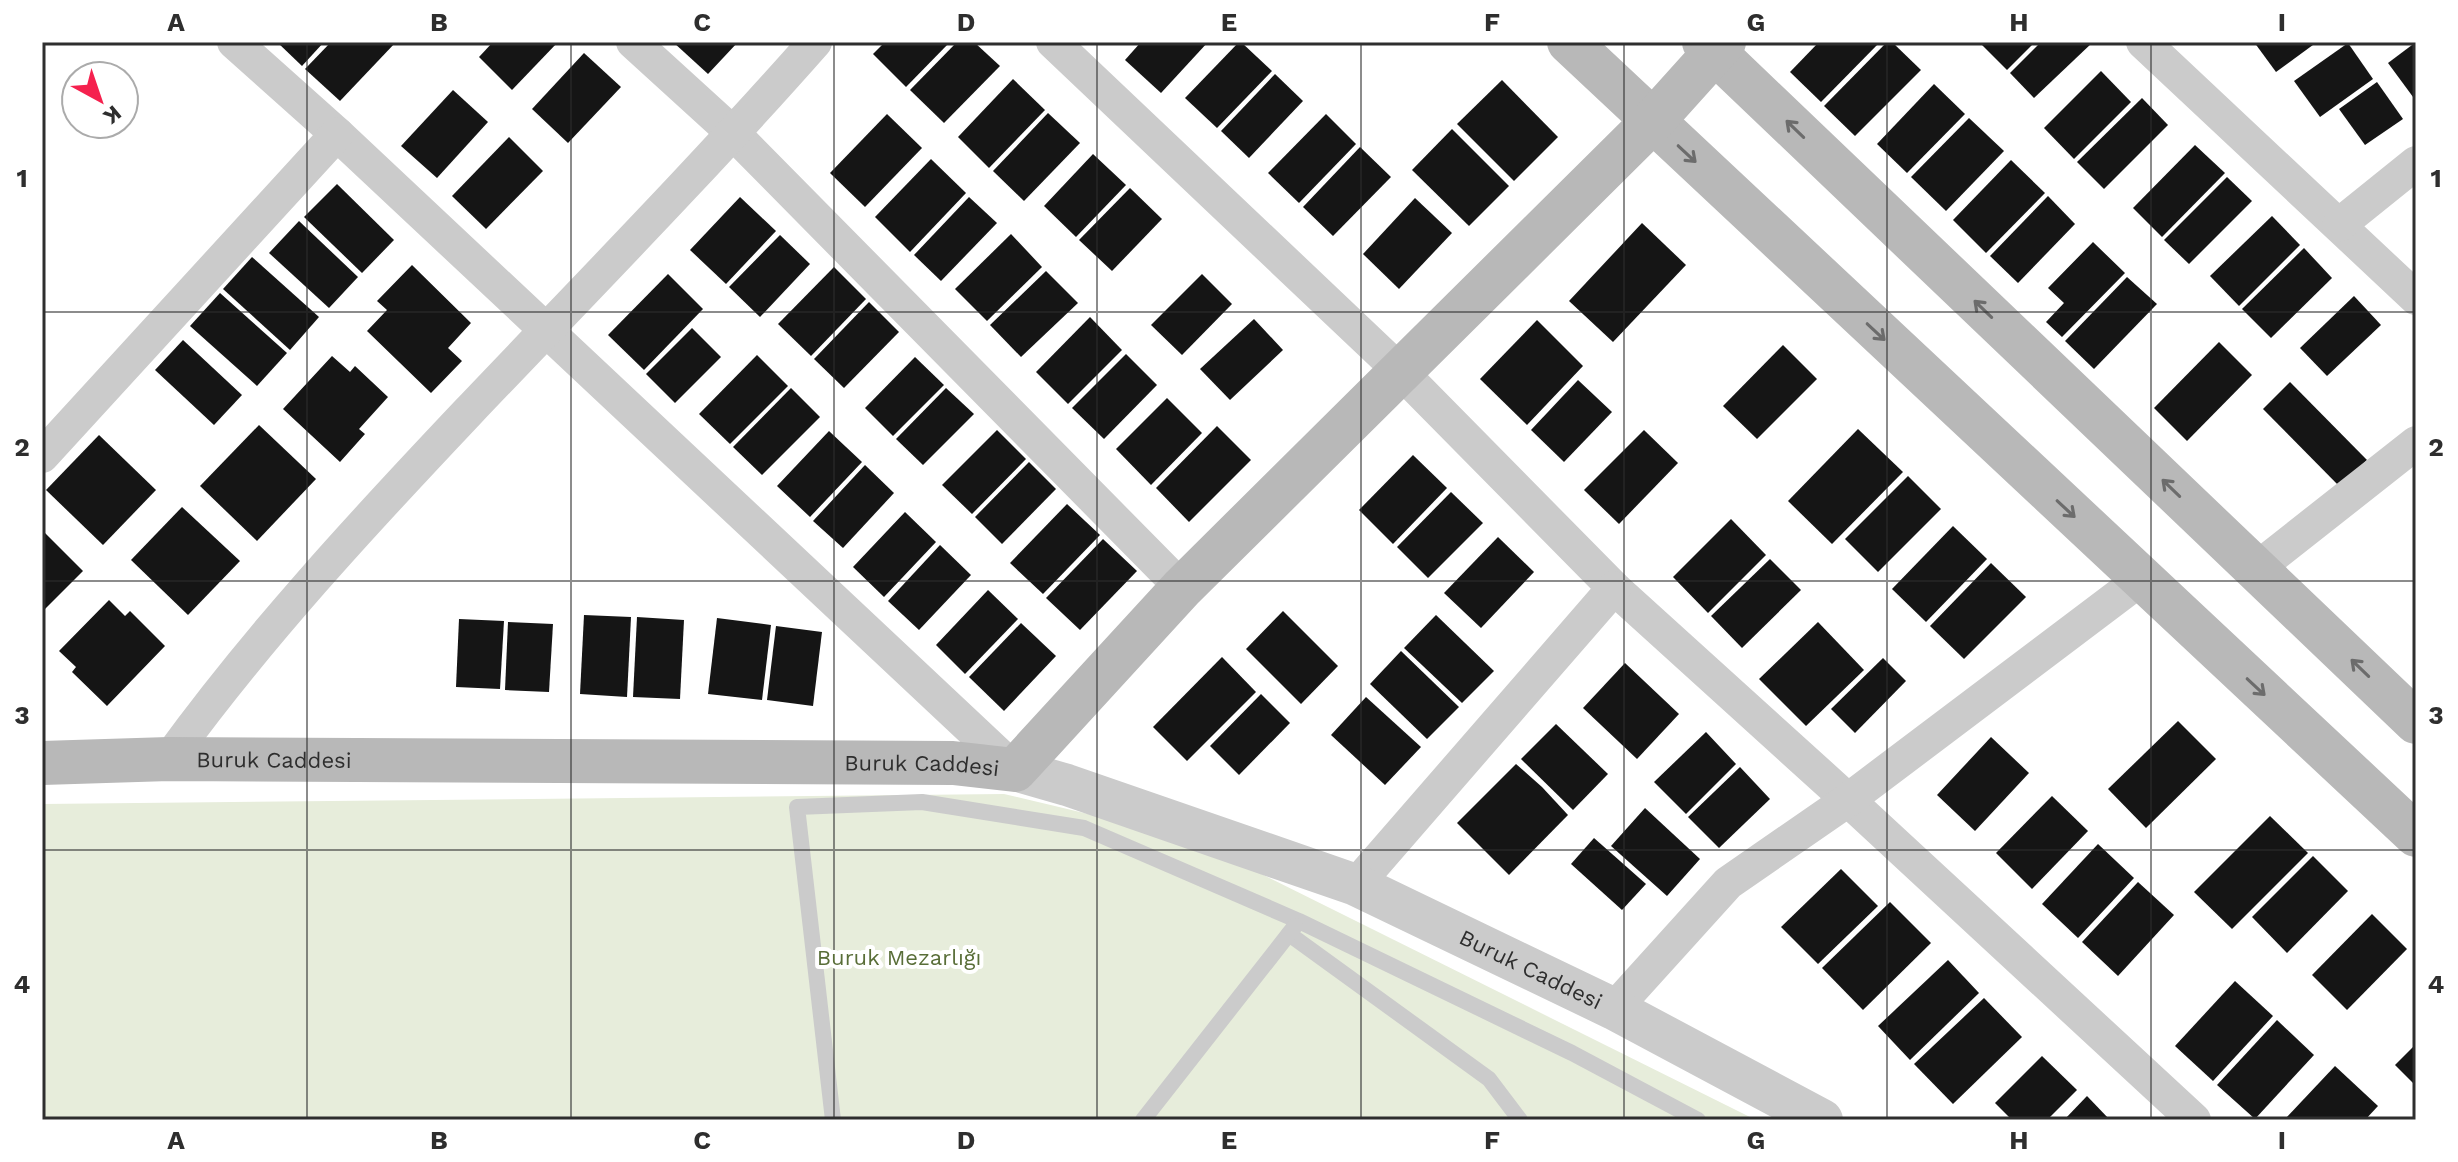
<svg xmlns="http://www.w3.org/2000/svg" width="2458" height="1162" font-family="'Work Sans',sans-serif">
  <style>
    .green { fill: #e7eddb }
    .building { fill: #151515 }
    .lines { fill: none; stroke-linecap: round; stroke-linejoin: round }
    .service { stroke: #cbcbcb; stroke-width: 16 }
    .minor { stroke: #cbcbcb; stroke-width: 34 }
    .tertiary { stroke: #cbcbcb; stroke-width: 42 }
    .secondary { stroke: #b8b8b8; stroke-width: 44 }
    .oneway { stroke: #6c6c6c }
    .grid { fill: none; stroke: #2e2e2e; stroke-width: 2; stroke-opacity: 0.55 }
    .labels { text-anchor: middle; stroke-width: 8; stroke-linejoin: round; paint-order: stroke }
    .street-label { font-size: 22px; fill: #2e2e2e; stroke: #fff }
    .park-label { font-size: 22px; fill: #596e38; stroke: #fff }
    .neatline { fill: none; stroke: #2e2e2e; stroke-width: 3 }
    .grid-label { font-size: 26px; text-anchor: middle; font-weight: bold; fill: #2e2e2e }
  </style>
  <rect width="100%" height="100%" fill="#fff"/>
  <path class="green" d="M1004 794 1189 838 1756 1120H42V804Z"/>
  <g class="building">
    <path d="M277 42H324L302 66Z"/>
    <path d="M331 42H396L340 101 305 69Z"/>
    <path d="M493 42H558L512 90 479 57Z"/>
    <path d="M673 42H738L708 74Z"/>
    <path d="M885 42H950L906 87 873 54Z"/>
    <path d="M957 42H974L1000 66 944 123 910 90Z"/>
    <path d="M1141 42H1208L1161 93 1125 60Z"/>
    <path d="M1239 42H1241L1272 71 1217 128 1185 98Z"/>
    <path d="M1819 42H1880L1821 102 1790 72Z"/>
    <path d="M1887 42H1892L1921 70 1855 136 1824 106Z"/>
    <path d="M1979 42H2035L2007 70Z"/>
    <path d="M2041 42H2093L2034 98 2010 73Z"/>
    <path d="M2254 42H2317L2276 72Z"/>
    <path d="M2416 42V101L2388 63Z"/>
    <path d="M2348 43 2373 79 2320 117 2294 81Z"/>
    <path d="M584 53 621 87 568 143 532 109Z"/>
    <path d="M2101 71 2131 102 2074 159 2044 128Z"/>
    <path d="M1275 74 1303 101 1249 158 1221 131Z"/>
    <path d="M1013 79 1045 110 989 168 958 137Z"/>
    <path d="M1502 80 1558 137 1514 181 1457 124Z"/>
    <path d="M2377 82 2403 119 2365 145 2339 109Z"/>
    <path d="M1934 84 1965 114 1907 173 1877 144Z"/>
    <path d="M453 90 488 122 437 178 401 146Z"/>
    <path d="M2142 98 2168 125 2104 189 2077 162Z"/>
    <path d="M1048 113 1080 143 1024 201 993 171Z"/>
    <path d="M887 114 922 148 865 207 830 173Z"/>
    <path d="M1326 114 1356 144 1299 203 1268 173Z"/>
    <path d="M1969 118 2004 151 1946 211 1911 177Z"/>
    <path d="M1452 129 1509 186 1469 226 1412 170Z"/>
    <path d="M509 137 543 171 486 229 452 196Z"/>
    <path d="M2195 145 2225 173 2162 237 2133 208Z"/>
    <path d="M1360 147 1391 177 1333 236 1303 207Z"/>
    <path d="M1093 154 1126 185 1076 237 1044 206Z"/>
    <path d="M931 159 966 193 910 252 875 217Z"/>
    <path d="M2011 160 2045 193 1986 253 1953 220Z"/>
    <path d="M2227 177 2252 201 2189 264 2164 240Z"/>
    <path d="M337 184 394 240 362 273 304 217Z"/>
    <path d="M1130 188 1162 219 1112 271 1079 240Z"/>
    <path d="M2048 196 2075 224 2018 283 1990 256Z"/>
    <path d="M740 197 776 231 726 284 690 250Z"/>
    <path d="M969 197 997 223 941 281 914 255Z"/>
    <path d="M1415 198 1452 233 1399 289 1363 254Z"/>
    <path d="M2272 216 2300 245 2239 306 2210 276Z"/>
    <path d="M299 221 358 277 329 308 269 253Z"/>
    <path d="M1642 223 1686 265 1613 342 1569 301Z"/>
    <path d="M1011 234 1042 267 987 321 955 289Z"/>
    <path d="M780 235 810 264 760 317 729 287Z"/>
    <path d="M2093 242 2125 273 2062 337 2046 322 2064 303 2048 288Z"/>
    <path d="M2304 248 2332 278 2271 338 2242 309Z"/>
    <path d="M252 257 319 317 290 350 223 289Z"/>
    <path d="M412 265 471 323 448 348 462 361 431 393 367 331 387 310 377 301Z"/>
    <path d="M834 267 866 299 811 356 778 324Z"/>
    <path d="M1046 271 1078 303 1021 357 990 325Z"/>
    <path d="M668 274 703 309 644 370 608 335Z"/>
    <path d="M1202 274 1232 304 1182 355 1151 325Z"/>
    <path d="M2127 277 2157 304 2094 369 2065 341Z"/>
    <path d="M220 293 287 353 257 386 190 326Z"/>
    <path d="M2354 296 2381 325 2327 376 2300 348Z"/>
    <path d="M869 302 899 332 844 388 814 359Z"/>
    <path d="M1090 317 1122 350 1068 404 1036 372Z"/>
    <path d="M1254 319 1283 350 1230 400 1200 369Z"/>
    <path d="M1537 320 1583 366 1527 425 1480 379Z"/>
    <path d="M692 328 721 357 675 403 646 374Z"/>
    <path d="M183 340 242 395 214 425 155 370Z"/>
    <path d="M2219 342 2252 375 2187 441 2154 408Z"/>
    <path d="M1783 345 1817 379 1757 439 1723 406Z"/>
    <path d="M1126 354 1157 385 1104 439 1072 408Z"/>
    <path d="M757 355 788 386 730 444 699 414Z"/>
    <path d="M332 356 350 372 355 366 388 397 359 429 365 434 340 462 283 409Z"/>
    <path d="M915 357 944 385 893 436 865 408Z"/>
    <path d="M1578 380 1612 412 1564 462 1531 430Z"/>
    <path d="M2290 382 2367 460 2340 487 2263 409Z"/>
    <path d="M791 388 820 417 762 475 733 447Z"/>
    <path d="M946 388 974 414 923 465 896 439Z"/>
    <path d="M1167 398 1202 433 1151 485 1116 449Z"/>
    <path d="M259 425 316 479 257 541 200 486Z"/>
    <path d="M1217 426 1251 460 1189 522 1156 488Z"/>
    <path d="M1858 429 1903 472 1832 544 1788 501Z"/>
    <path d="M997 430 1026 459 972 514 942 485Z"/>
    <path d="M1644 430 1678 463 1619 524 1584 490Z"/>
    <path d="M829 431 862 462 810 517 777 486Z"/>
    <path d="M99 435 156 490 103 545 46 490Z"/>
    <path d="M1413 455 1447 488 1393 544 1359 510Z"/>
    <path d="M1029 462 1056 489 1002 544 975 517Z"/>
    <path d="M865 465 894 493 843 548 813 521Z"/>
    <path d="M1908 476 1941 509 1878 572 1845 539Z"/>
    <path d="M1451 492 1483 523 1428 578 1397 547Z"/>
    <path d="M1067 504 1100 535 1043 594 1010 563Z"/>
    <path d="M182 507 240 561 188 615 131 560Z"/>
    <path d="M905 512 936 542 884 597 853 567Z"/>
    <path d="M1731 519 1766 555 1708 613 1673 577Z"/>
    <path d="M1953 526 1987 559 1926 622 1892 589Z"/>
    <path d="M42 530 83 571 42 612Z"/>
    <path d="M1498 537 1534 572 1481 628 1444 593Z"/>
    <path d="M1103 539 1137 571 1080 630 1046 598Z"/>
    <path d="M940 545 971 575 919 630 888 601Z"/>
    <path d="M1770 559 1801 590 1742 648 1711 616Z"/>
    <path d="M1991 563 2026 597 1964 659 1930 626Z"/>
    <path d="M988 590 1018 619 965 674 936 645Z"/>
    <path d="M109 600 125 616 130 611 165 646 107 706 72 672 76 667 59 651Z"/>
    <path d="M1283 611 1338 666 1301 704 1246 649Z"/>
    <path d="M584 615 631 617 627 697 580 694Z"/>
    <path d="M1436 615 1494 671 1462 703 1404 648Z"/>
    <path d="M637 617 684 620 680 699 633 697Z"/>
    <path d="M717 618 771 625 762 700 708 694Z"/>
    <path d="M459 619 504 621 500 689 456 687Z"/>
    <path d="M508 622 553 624 549 692 505 690Z"/>
    <path d="M1818 622 1864 670 1806 726 1759 679Z"/>
    <path d="M1021 623 1056 656 1004 711 969 677Z"/>
    <path d="M776 626 822 632 813 706 767 700Z"/>
    <path d="M1401 651 1459 707 1427 739 1370 684Z"/>
    <path d="M1222 657 1256 692 1187 761 1153 727Z"/>
    <path d="M1883 658 1906 681 1855 733 1831 709Z"/>
    <path d="M1625 663 1679 714 1637 759 1583 708Z"/>
    <path d="M1261 694 1290 723 1239 775 1210 746Z"/>
    <path d="M1366 697 1421 747 1385 785 1331 735Z"/>
    <path d="M2178 721 2216 759 2146 828 2108 789Z"/>
    <path d="M1556 724 1608 774 1573 810 1521 759Z"/>
    <path d="M1706 732 1736 764 1686 814 1654 782Z"/>
    <path d="M1991 737 2029 773 1975 831 1937 795Z"/>
    <path d="M1516 764 1542 787 1568 815 1509 875 1457 823Z"/>
    <path d="M1740 767 1770 799 1719 848 1688 817Z"/>
    <path d="M2052 796 2088 831 2032 889 1996 853Z"/>
    <path d="M1645 808 1700 859 1667 896 1611 846Z"/>
    <path d="M2270 816 2308 853 2232 929 2194 892Z"/>
    <path d="M1594 838 1646 884 1622 910 1571 864Z"/>
    <path d="M2098 844 2134 878 2078 938 2042 904Z"/>
    <path d="M2313 856 2348 891 2287 953 2252 917Z"/>
    <path d="M1841 869 1878 906 1818 964 1781 927Z"/>
    <path d="M2138 882 2174 915 2118 976 2082 942Z"/>
    <path d="M1890 902 1931 943 1863 1010 1822 968Z"/>
    <path d="M2372 914 2407 949 2347 1010 2312 975Z"/>
    <path d="M1948 960 1979 993 1910 1060 1878 1026Z"/>
    <path d="M2235 981 2273 1016 2213 1081 2175 1046Z"/>
    <path d="M1984 998 2022 1037 1953 1104 1914 1064Z"/>
    <path d="M2277 1020 2314 1055 2255 1119 2217 1085Z"/>
    <path d="M2416 1044V1086L2395 1065Z"/>
    <path d="M2042 1056 2077 1090 2047 1120H2012L1995 1103Z"/>
    <path d="M2335 1066 2378 1106 2365 1120H2284Z"/>
    <path d="M2087 1096 2110 1120H2064Z"/>
  </g>
  <g class="lines">
    <g class="service">
      <path d="M1289 934 1489 1079 1520 1120"/>
      <path d="M833 1120 797 807 922 802 1084 828 1299 921 1572 1053 1698 1120"/>
      <path d="M1143 1120 1295 926"/>
    </g>
    <g class="minor">
      <path d="M234 42 337 134 1015 770"/>
      <path d="M633 42 734 134 1182 588"/>
      <path d="M1053 42 1399 370 1614 588 1848 800 2194 1120"/>
      <path d="M2143 42 2416 298"/>
      <path d="M2339 225 2416 163"/>
      <path d="M42 456 337 134"/>
      <path d="M2256 569 2416 443"/>
      <path d="M169 759C259 635 363 523 468 412 585 289 703 169 815 42"/>
      <path d="M1356 885 1614 588"/>
      <path d="M1614 1009 1728 883 1848 800 2141 579"/>
    </g>
    <path class="tertiary" id="s1" d="M1015 770 1067 785 1356 885 1614 1009 1822 1120"/>
    <g class="secondary">
      <path d="M1569 42 2416 835"/>
      <path d="M1704 42 2416 722"/>
      <path id="s2" d="M42 763 169 759 953 763 1015 770 1182 588 1652 122 1724 42"/>
    </g>
  </g>
  <defs><path id="oneway-shaft" d="M-6 0H5M1.5-3L5.5 0L1.5 3" fill="none" stroke-width="1.6" stroke-linecap="round" stroke-linejoin="round" transform="scale(2)"/></defs>
  <g class="oneway">
    <use href="#oneway-shaft" transform="translate(1795 129) rotate(-136)"/>
    <use href="#oneway-shaft" transform="translate(1687 154) rotate(43)"/>
    <use href="#oneway-shaft" transform="translate(1983 309) rotate(-136)"/>
    <use href="#oneway-shaft" transform="translate(1876 332) rotate(43)"/>
    <use href="#oneway-shaft" transform="translate(2171 488) rotate(-136)"/>
    <use href="#oneway-shaft" transform="translate(2066 509) rotate(43)"/>
    <use href="#oneway-shaft" transform="translate(2360 668) rotate(-136)"/>
    <use href="#oneway-shaft" transform="translate(2256 687) rotate(43)"/>
  </g>
  <path class="grid" d="M307 42V1120M571 42V1120M834 42V1120M1097 42V1120M1361 42V1120M1624 42V1120M1887 42V1120M2151 42V1120M42 312H2416M42 581H2416M42 850H2416"/>
  <g class="labels">
    <g class="street-label">
      <text dy="8" stroke="none"><textPath href="#s2" startOffset="232">Buruk Caddesi</textPath></text>
      <text dy="8" stroke="none"><textPath href="#s2" startOffset="880">Buruk Caddesi</textPath></text>
      <text dy="8" stroke="none"><textPath href="#s1" startOffset="554">Buruk Caddesi</textPath></text>
    </g>
    <g class="park-label">
      <text x="899" y="965">Buruk Mezarlığı</text>
    </g>
  </g>
  <rect width="2458" height="1162" fill="none" stroke="#ffffff" stroke-width="88"/>
  <g transform="translate(100 100) rotate(140)"><circle r="38" fill="#ffffff" stroke="#ababab" stroke-width="2"/>
  <path d="M0-6L14 30L0 20L-14 30Z" fill="#f5214e"/>
  <text y="-12" font-size="22" font-weight="bold" text-anchor="middle" fill="#2e2e2e">K</text>
  </g>
  <rect x="44" y="44" width="2370" height="1074" class="neatline"/>
  <g class="grid-label">
    <text x="176" y="31">A</text>
    <text x="439" y="31">B</text>
    <text x="702" y="31">C</text>
    <text x="966" y="31">D</text>
    <text x="1229" y="31">E</text>
    <text x="1492" y="31">F</text>
    <text x="1756" y="31">G</text>
    <text x="2019" y="31">H</text>
    <text x="2282" y="31">I</text>
    <text x="22" y="187">1</text>
    <text x="2436" y="187">1</text>
    <text x="22" y="456">2</text>
    <text x="2436" y="456">2</text>
    <text x="22" y="724">3</text>
    <text x="2436" y="724">3</text>
    <text x="22" y="993">4</text>
    <text x="2436" y="993">4</text>
    <text x="176" y="1149">A</text>
    <text x="439" y="1149">B</text>
    <text x="702" y="1149">C</text>
    <text x="966" y="1149">D</text>
    <text x="1229" y="1149">E</text>
    <text x="1492" y="1149">F</text>
    <text x="1756" y="1149">G</text>
    <text x="2019" y="1149">H</text>
    <text x="2282" y="1149">I</text>
  </g>
</svg>
